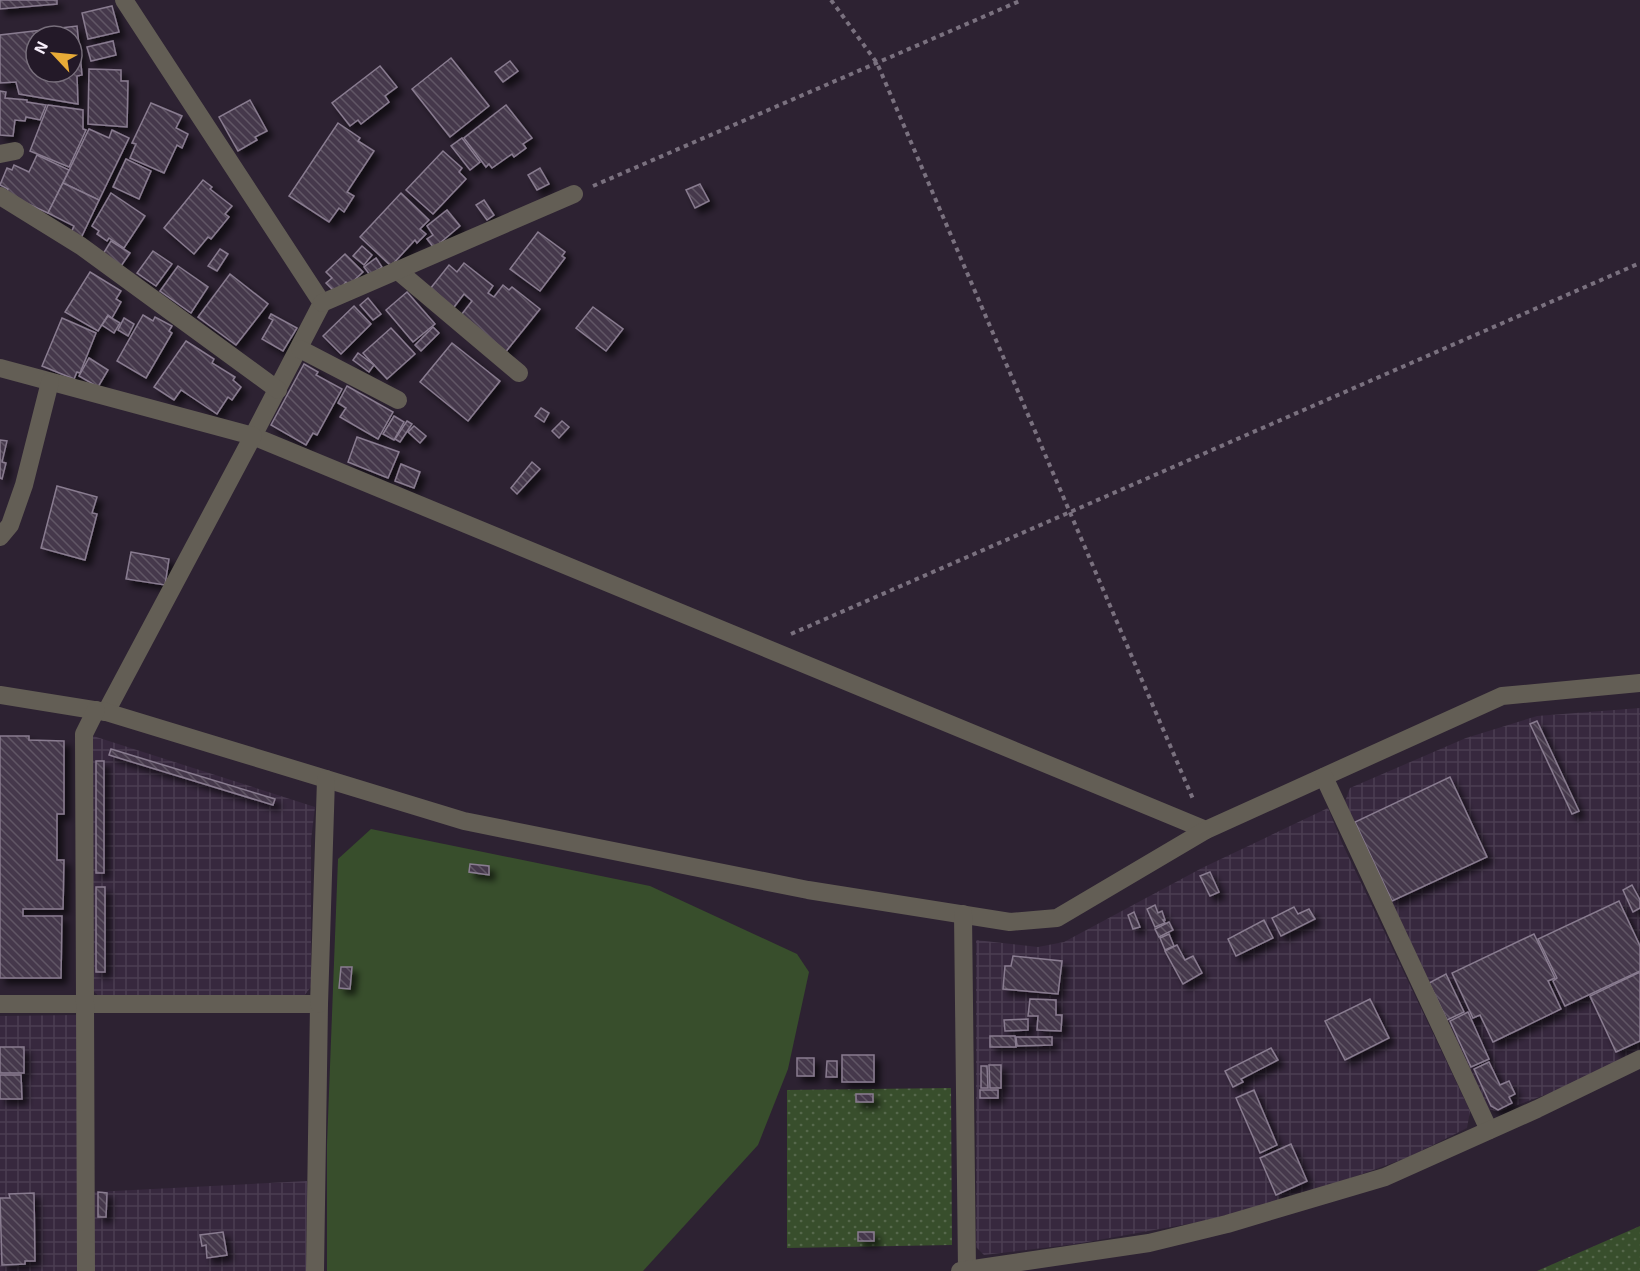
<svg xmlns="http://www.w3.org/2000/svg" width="1640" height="1271" font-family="'Exo 2',sans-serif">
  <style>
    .industrial { fill: url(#industrial-grid) }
    .grass { fill: url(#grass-dots) }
    .garden { fill: #384e2c }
    .building { fill: url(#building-back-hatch); stroke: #897c90; stroke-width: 1.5; fill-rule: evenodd; filter: url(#shadow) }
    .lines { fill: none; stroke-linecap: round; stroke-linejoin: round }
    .path { stroke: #7a717f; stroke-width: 4; stroke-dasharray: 4.5 4.5; stroke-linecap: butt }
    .minor { stroke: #635e55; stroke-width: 18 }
  </style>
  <defs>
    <pattern id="industrial-grid" width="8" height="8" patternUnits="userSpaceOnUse" patternTransform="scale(1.5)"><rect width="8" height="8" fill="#37283e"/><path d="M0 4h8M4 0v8" fill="none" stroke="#4b3d51"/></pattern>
    <pattern id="grass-dots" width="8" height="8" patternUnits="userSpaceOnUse" patternTransform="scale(1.5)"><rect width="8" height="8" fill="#384e2c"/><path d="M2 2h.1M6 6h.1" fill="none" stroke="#56684c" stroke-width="1.8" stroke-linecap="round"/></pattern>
    <pattern id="building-back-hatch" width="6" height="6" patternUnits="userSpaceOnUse" patternTransform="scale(1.5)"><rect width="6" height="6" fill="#45394b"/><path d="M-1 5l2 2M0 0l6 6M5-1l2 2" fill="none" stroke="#615666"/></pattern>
    <filter id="shadow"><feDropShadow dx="5.5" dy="5.5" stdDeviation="3" flood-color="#0009"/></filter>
  </defs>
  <rect width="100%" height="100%" fill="#2d2232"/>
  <g class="industrial">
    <path d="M1640 708V1050L1559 1090 1498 1112 1486 1108 1344 804 1350 788 1466 738 1537 716Z"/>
    <path d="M90 735 315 807 311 840V987L304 996 100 997 90 988Z"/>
    <path d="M1328 808 1342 843 1470 1111 1467 1128 1409 1157 1299 1197 1227 1217 1076 1244 984 1255 976 1247V940L1038 947 1064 942 1202 868Z"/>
    <path d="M79 1015 81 1271H0V1016Z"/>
    <path d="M307 1181 306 1271H94V1192Z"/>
  </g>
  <g class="grass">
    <path d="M951 1088 952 1245 787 1248V1090Z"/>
    <path d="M1640 1226V1271H1537Z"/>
  </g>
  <path class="garden" d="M371 829 650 886 797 954 809 972 788 1069 758 1145 643 1271H327V1144L338 859Z"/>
  <g class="building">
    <path d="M0 0H57V4L0 9Z"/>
    <path d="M112 6 119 32 88 39 82 13Z"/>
    <path d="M77 26 82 75 77 76 78 104 19 94 16 82 0 83V35ZM36 36H72V72H36Z"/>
    <path d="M113 41 116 55 91 61 87 47Z"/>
    <path d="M451 58 489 106 450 137 412 89Z"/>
    <path d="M510 61 518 71 503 82 495 72Z"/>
    <path d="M380 66 397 87 385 96 389 102 361 124 358 120 350 126 332 103Z"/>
    <path d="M89 69 121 70V81H128L127 127 88 124Z"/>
    <path d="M0 91 6 92 5 98 27 100V102L46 105 40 120 26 117 25 121 15 120 13 136 0 135Z"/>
    <path d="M250 100 267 131 255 137 257 140 238 151 219 117Z"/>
    <path d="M151 103 182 116 176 128 188 134 182 148 177 145 164 173 130 158 136 144 132 143Z"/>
    <path d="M48 105 83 110V129L86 130 69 167 30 151Z"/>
    <path d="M506 105 532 138 523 144 526 148 514 157 512 154 492 168 489 164 486 167 464 138Z"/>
    <path d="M338 123 360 138 358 141 374 151 347 192 354 196 344 212 339 208 329 222 289 196Z"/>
    <path d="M89 129 109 138 112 130 129 138 99 200 63 183Z"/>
    <path d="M462 138 480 162 470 170 451 146Z"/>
    <path d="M443 151 462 168 459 172 466 179 433 214 406 190Z"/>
    <path d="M37 155 69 170 48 213 6 194 8 189 0 185 7 168 12 170 14 165 29 172Z"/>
    <path d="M126 159 151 171 139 199 113 187Z"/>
    <path d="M540 168 549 184 537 190 528 175Z"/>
    <path d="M203 180 212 187 210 189 232 206 225 214 229 217 211 239 208 237 194 254 164 228Z"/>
    <path d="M63 183 99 200 81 238 71 233 74 226 48 213Z"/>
    <path d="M700 184 709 201 695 208 686 190Z"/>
    <path d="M111 193 145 216 124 248 109 238 107 241 97 234 99 231 92 226Z"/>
    <path d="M401 193 429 220 420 229 426 234 417 243 415 240 391 266 360 237Z"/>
    <path d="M484 200 494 215 487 220 476 205Z"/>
    <path d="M447 210 460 226 434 248 427 239 433 235 427 226Z"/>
    <path d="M538 232 565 252 562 256 565 258 540 291 510 269Z"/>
    <path d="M111 241 130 253 121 266 103 254Z"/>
    <path d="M362 246 372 255 364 265 353 256Z"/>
    <path d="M220 249 228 254 217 271 208 266Z"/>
    <path d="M153 251 172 264 156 286 137 273Z"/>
    <path d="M345 254 363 272 349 285 346 282 336 293 326 283 332 278 326 272Z"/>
    <path d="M376 258 382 267 370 275 364 267Z"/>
    <path d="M464 263 493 286 488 293 494 297 503 285 509 290 512 287 540 309 504 354 458 319 472 301 464 294 451 311 430 289 449 265 457 272Z"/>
    <path d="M178 266 208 287 191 313 160 291Z"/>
    <path d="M90 272 121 291 116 299 121 302 112 318 108 315 98 331 65 312Z"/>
    <path d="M230 274 268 304 236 345 198 317Z"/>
    <path d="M407 292 435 324 413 342 386 310Z"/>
    <path d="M368 298 381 314 373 320 360 305Z"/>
    <path d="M354 306 371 324 341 354 323 336Z"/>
    <path d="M593 307 623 329 606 351 576 328Z"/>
    <path d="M271 314 297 328 283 351 262 339 273 320 269 318Z"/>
    <path d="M143 315 153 321 155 317 172 326 169 331 172 333 146 378 117 361Z"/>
    <path d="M108 316 120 323 114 333 102 325Z"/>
    <path d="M62 318 96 333 80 373 77 372 74 379 42 366Z"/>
    <path d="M124 318 134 324 128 336 118 330Z"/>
    <path d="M433 327 439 333 421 351 415 345Z"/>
    <path d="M391 328 415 354 387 379 363 353Z"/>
    <path d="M186 341 214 359 212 363 235 377 233 380 241 387 232 400 228 397 217 414 181 390 174 400 154 387Z"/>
    <path d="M452 343 500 381 468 421 420 382Z"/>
    <path d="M358 353 374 365 369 372 353 360Z"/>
    <path d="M89 358 108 370 98 387 79 376Z"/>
    <path d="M304 364 318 372 316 375 342 389 317 435 313 433 306 445 271 425Z"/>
    <path d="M347 386 393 412 378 439 340 417 346 408 338 403Z"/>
    <path d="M541 408 549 413 544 422 535 416Z"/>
    <path d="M394 416 404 422 394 440 383 434Z"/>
    <path d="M407 421 412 424 400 442 395 439Z"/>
    <path d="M562 421 569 427 559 438 552 431Z"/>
    <path d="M414 426 426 436 420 443 408 432Z"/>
    <path d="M357 437 399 452 388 478 348 462Z"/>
    <path d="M0 440 7 441 2 462 6 463 2 479 0 478Z"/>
    <path d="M532 462 540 469 517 494 511 488Z"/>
    <path d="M401 464 420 472 414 488 395 481Z"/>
    <path d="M57 486 97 497 92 513 97 514 85 560 41 548Z"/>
    <path d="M131 552 169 559 165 585 126 579Z"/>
    <path d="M1537 721 1579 811 1572 814 1530 724Z"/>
    <path d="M0 736H29V740L64 741V814H57V860H64L63 909H23V916H62L61 978H0Z"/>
    <path d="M111 749 275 799 273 805 109 755Z"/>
    <rect x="96" y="761" width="8" height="112"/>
    <path d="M1450 777 1487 857 1392 901 1355 822Z"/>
    <path d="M470 864 489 866V875L469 872Z"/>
    <path d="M1210 872 1219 892 1210 896 1200 876Z"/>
    <path d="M1632 885 1640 900V908L1633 912 1623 890Z"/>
    <rect x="96" y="887" width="9" height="85"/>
    <path d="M1619 901 1640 946V971L1565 1006 1553 981 1557 978 1538 939Z"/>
    <path d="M1155 905 1158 913 1162 911 1165 920H1163L1165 923 1155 927 1147 909Z"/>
    <path d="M1294 907 1298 914 1309 909 1315 919 1281 936 1272 918Z"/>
    <path d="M1134 912 1140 927 1133 929 1128 915Z"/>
    <path d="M1264 920 1273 938 1236 956 1228 939Z"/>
    <path d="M1169 922 1173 930 1159 937 1155 929Z"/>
    <path d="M1169 934 1174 946 1165 950 1160 938Z"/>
    <path d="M1534 934 1555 978 1548 981 1561 1009 1493 1042 1480 1015 1473 1018 1452 973Z"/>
    <path d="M1177 945 1185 960 1193 956 1202 973 1183 984 1165 951Z"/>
    <path d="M1013 956 1062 961 1058 994 1003 989 1005 966H1011Z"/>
    <path d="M341 967H352L350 989 339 988Z"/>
    <path d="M1640 972V1041L1616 1052 1590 996Z"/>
    <path d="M1446 974 1464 1012 1447 1020 1429 983Z"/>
    <path d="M1030 999 1056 1000V1015H1062L1061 1031 1037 1030 1038 1016H1028Z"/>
    <path d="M1370 999 1389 1038 1345 1060 1325 1021Z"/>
    <path d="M1468 1012 1489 1059 1471 1067 1450 1021Z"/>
    <path d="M1028 1019V1030L1005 1031 1004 1020Z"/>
    <path d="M990 1036H1015L1016 1047H990Z"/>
    <path d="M1016 1037H1052V1045L1017 1046Z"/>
    <rect x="0" y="1047" width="24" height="26"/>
    <path d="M1271 1048 1278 1060 1241 1079 1243 1082 1233 1087 1225 1071Z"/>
    <rect x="842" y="1055" width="32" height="27"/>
    <rect x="797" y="1058" width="17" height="18"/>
    <path d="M827 1061H837V1077H826Z"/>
    <path d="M1489 1062 1500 1085 1509 1081 1515 1094 1509 1097 1512 1103 1498 1110 1491 1106 1474 1069Z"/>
    <path d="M989 1065H1001V1088H990Z"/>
    <path d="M981 1066H987L988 1088H981Z"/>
    <path d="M0 1075H21L22 1099H0Z"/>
    <rect x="980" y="1090" width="18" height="8"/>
    <path d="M1254 1090 1277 1145 1260 1153 1236 1098Z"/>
    <rect x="856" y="1094" width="17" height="8"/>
    <path d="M1291 1144 1307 1181 1276 1195 1260 1158Z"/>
    <path d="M98 1192 107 1193 106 1217H98Z"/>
    <path d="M34 1193 35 1261H25V1264L2 1265 0 1198H10L9 1194Z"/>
    <path d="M223 1232 227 1255 207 1258 206 1245 202 1246 200 1235Z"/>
    <rect x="858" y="1232" width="16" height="9"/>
  </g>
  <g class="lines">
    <g class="path">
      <path d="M831 0 877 63 1193 799"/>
      <path d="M593 186 1022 0"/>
      <path d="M791 634 1640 263"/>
    </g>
    <g class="minor">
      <path d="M124 0 322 303 253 436 1206 830"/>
      <path d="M0 154 15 151"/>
      <path d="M0 196 81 246 278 390"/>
      <path d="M397 270 519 373"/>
      <path d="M322 303 574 194"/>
      <path d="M300 349 398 400"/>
      <path d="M0 368 253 436 106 712"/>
      <path d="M0 537 10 525 24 485 50 382"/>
      <path d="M0 695 106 712 464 821 808 890 1010 922 1057 918 1206 830 1502 696 1640 683"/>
      <path d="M1324 777 1489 1130"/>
      <path d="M963 914 967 1270"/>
      <path d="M0 1004H319L315 1271"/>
      <path d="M319 1004 326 779"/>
      <path d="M86 1271 84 734 96 710"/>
      <path d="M960 1271 1149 1243 1227 1224 1385 1177 1537 1109 1640 1059"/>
    </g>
  </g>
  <g transform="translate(54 54) rotate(296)"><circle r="28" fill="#231928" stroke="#786f7c" stroke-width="1.5"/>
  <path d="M0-4.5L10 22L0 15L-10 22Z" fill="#e8ab37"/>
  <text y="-9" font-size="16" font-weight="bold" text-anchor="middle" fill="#f7effb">N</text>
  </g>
</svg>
